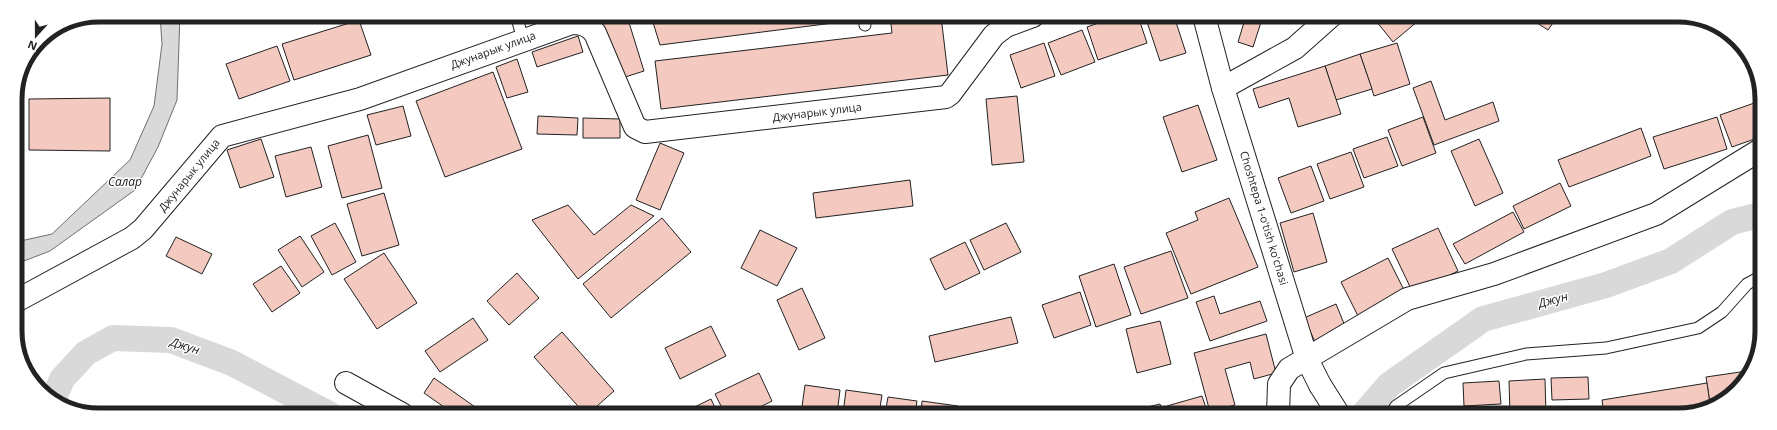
<svg xmlns="http://www.w3.org/2000/svg" width="1777" height="430" font-family="'Open Sans',sans-serif">
  <style>
    .water { fill: #d9d9d9; stroke: #6f6f6f }
    .lines { fill: none; stroke-linecap: round; stroke-linejoin: round }
    .canal { stroke: #d9d9d9; stroke-width: 26 }
    .building { fill: #f3c9c0; stroke: #222 }
    .lane-casing { stroke: #222; stroke-width: 13 }
    .street-casing { stroke: #222; stroke-width: 24 }
    .secondary-casing { stroke: #222; stroke-width: 24 }
    .lane { stroke: #fff; stroke-width: 11 }
    .street { stroke: #fff; stroke-width: 22 }
    .secondary { stroke: #fff; stroke-width: 22 }
    .labels { text-anchor: middle; stroke-width: 3; stroke-linejoin: round; paint-order: stroke }
    .street-label { font-size: 11px; fill: #222; stroke: #fff }
    .water-label { font-size: 12px; font-style: italic; fill: #222; stroke: #fff }
    .rim { fill: none; stroke: #222; stroke-width: 5 }
  </style>
  <rect width="100%" height="100%" fill="#fff"/>
  <path class="water" d="M160 15H180L177 100 158 147 135 190 50 251 16 264V242L52 234 130 160 154 106 162 44Z"/>
  <g class="lines">
    <g class="canal">
      <path d="M54 398 62 379 86 353 113 338 171 340 232 363 329 414"/>
      <path d="M1363 415 1389 385 1483 319 1606 285 1671 261 1732 222 1760 215"/>
    </g>
  </g>
  <g class="building">
    <path d="M99 15H130V20L61 26 67 21Z"/>
    <path d="M600 16H627L644 71 619 79Z"/>
    <path d="M651 16H848L849 21 660 45Z"/>
    <path d="M890 16H941L948 75 661 109 655 61 892 33Z"/>
    <path d="M1119 16H1138L1147 43 1098 60 1087 27Z"/>
    <path d="M1145 16H1174L1186 53 1160 61Z"/>
    <path d="M1246 16H1263L1253 47 1238 42Z"/>
    <path d="M1372 16H1424L1393 42Z"/>
    <path d="M1526 16 1557 17 1548 30Z"/>
    <path d="M359 20 371 55 294 80 282 44Z"/>
    <path d="M1082 30 1095 62 1061 75 1048 43Z"/>
    <path d="M578 36 583 52 537 67 532 52Z"/>
    <path d="M1044 43 1055 76 1021 88 1010 55Z"/>
    <path d="M1397 43 1410 84 1374 96 1360 54Z"/>
    <path d="M277 46 290 81 239 99 226 64Z"/>
    <path d="M1360 54 1372 89 1336 100 1325 66Z"/>
    <path d="M517 59 528 92 507 98 496 67Z"/>
    <path d="M1325 66 1341 114 1298 127 1289 98 1259 108 1253 89Z"/>
    <path d="M493 72 522 149 445 177 416 101Z"/>
    <path d="M1431 81 1445 120 1493 102 1499 121 1434 145 1413 88Z"/>
    <path d="M1017 96 1024 162 992 165 986 99Z"/>
    <path d="M110 98V151L29 150V99Z"/>
    <path d="M1760 101V137L1732 147 1720 115Z"/>
    <path d="M1198 105 1217 160 1182 172 1163 117Z"/>
    <path d="M403 106 411 136 376 145 367 115Z"/>
    <path d="M538 116 578 118 577 135 537 134Z"/>
    <path d="M1423 117 1436 153 1402 166 1388 130Z"/>
    <path d="M1717 117 1727 149 1664 169 1653 137Z"/>
    <path d="M583 118 620 119V138H583Z"/>
    <path d="M1641 128 1651 156 1569 187 1558 160Z"/>
    <path d="M368 135 382 188 342 198 328 146Z"/>
    <path d="M1387 137 1398 166 1364 178 1353 149Z"/>
    <path d="M261 139 274 177 240 188 227 150Z"/>
    <path d="M1479 139 1503 193 1475 206 1451 151Z"/>
    <path d="M660 143 684 153 660 210 636 200Z"/>
    <path d="M311 147 322 187 286 197 275 156Z"/>
    <path d="M1351 152 1364 187 1330 199 1317 164Z"/>
    <path d="M1311 166 1324 201 1291 213 1278 178Z"/>
    <path d="M910 180 913 206 816 218 813 193Z"/>
    <path d="M1560 183 1571 206 1524 229 1513 206Z"/>
    <path d="M384 193 399 245 362 256 347 204Z"/>
    <path d="M1229 198 1258 267 1191 294 1166 233 1198 220 1195 212Z"/>
    <path d="M568 205 594 235 631 205 654 216 578 279 532 220Z"/>
    <path d="M1513 212 1524 232 1465 264 1453 244Z"/>
    <path d="M1313 213 1327 262 1294 272 1280 223Z"/>
    <path d="M662 218 691 252 611 318 583 284Z"/>
    <path d="M335 223 356 262 332 275 311 236Z"/>
    <path d="M1006 223 1021 252 984 270 970 240Z"/>
    <path d="M1438 228 1458 271 1413 293 1392 249Z"/>
    <path d="M760 230 797 248 777 286 741 268Z"/>
    <path d="M300 236 324 272 302 287 278 250Z"/>
    <path d="M176 237 212 254 202 274 166 256Z"/>
    <path d="M965 242 980 273 945 290 930 259Z"/>
    <path d="M1171 251 1188 298 1141 314 1124 267Z"/>
    <path d="M384 253 417 303 377 329 344 279Z"/>
    <path d="M1388 258 1405 292 1358 316 1341 282Z"/>
    <path d="M1114 264 1131 315 1096 327 1079 276Z"/>
    <path d="M281 266 300 293 272 312 253 284Z"/>
    <path d="M517 273 539 298 509 325 487 301Z"/>
    <path d="M802 288 825 338 799 350 777 300Z"/>
    <path d="M1080 292 1091 325 1054 338 1042 305Z"/>
    <path d="M1214 296 1220 314 1260 301 1267 321 1210 341 1196 302Z"/>
    <path d="M1336 304 1347 331 1316 344 1304 318Z"/>
    <path d="M1011 317 1018 343 935 362 929 336Z"/>
    <path d="M473 318 488 340 440 372 425 351Z"/>
    <path d="M1160 321 1171 364 1137 373 1126 329Z"/>
    <path d="M711 326 726 356 680 379 665 348Z"/>
    <path d="M562 332 614 391 588 414H585L534 357Z"/>
    <path d="M1266 334 1276 373 1254 379 1250 362 1225 369 1235 405 1210 412 1194 353Z"/>
    <path d="M1747 371 1733 394 1710 404 1706 377Z"/>
    <path d="M759 373 772 401 746 414H725L715 394Z"/>
    <path d="M1588 377 1589 399 1552 400 1551 378Z"/>
    <path d="M434 378 485 414H454L424 393Z"/>
    <path d="M1545 379 1546 415H1510L1509 381Z"/>
    <path d="M1499 381 1501 404 1464 406 1463 383Z"/>
    <path d="M1707 383 1710 404 1683 415H1604L1602 400Z"/>
    <path d="M805 385 840 390 837 414H801Z"/>
    <path d="M846 390 882 395 879 414H843Z"/>
    <path d="M1202 396 1208 414H1170L1167 406Z"/>
    <path d="M888 397 917 401 915 414H885Z"/>
    <path d="M711 399 718 414H680Z"/>
    <path d="M922 401 958 406 956 414H921Z"/>
    <path d="M1160 404 1163 414H1119Z"/>
    <path d="M1419 409 1460 411V415H1419Z"/>
  </g>
  <g class="lines">
    <g class="lane-casing">
      <g id="lane">
        <path d="M516 15 523 39"/>
        <path d="M864 16 865 25"/>
        <path d="M1390 415 1396 406 1444 373 1526 354 1606 348 1698 328 1722 312 1747 284 1760 277"/>
      </g>
    </g>
    <g class="street-casing">
      <g id="street">
        <path d="M1223 88 1295 48 1331 16"/>
        <path d="M16 301 132 238 143 229 222 136 360 99 572 23C582 23 588 25 595 33L635 127 645 132 946 97 950 94 994 35 1006 26 1033 16"/>
        <path d="M346 383 402 414"/>
        <path d="M1320 385 1339 415"/>
        <path d="M1278 414 1279 384 1289 369 1407 299 1494 274 1656 214 1760 150"/>
      </g>
    </g>
    <g class="secondary-casing">
      <path id="secondary" d="M1204 16 1223 88 1307 359 1320 385"/>
    </g>
    <use href="#lane" class="lane"/>
    <use href="#street" class="street"/>
    <use href="#secondary" class="secondary"/>
  </g>
  <g class="labels">
    <g class="street-label">
      <text transform="translate(493 50) rotate(-20)" y="4">Джунарык улица</text>
      <text transform="translate(817 112) rotate(-7)" y="4">Джунарык улица</text>
      <text transform="translate(189 175) rotate(-51)" y="4">Джунарык улица</text>
      <text transform="translate(1264 218) rotate(73)" y="4">Choshtepa 1-o'tish ko'chasi</text>
    </g>
    <g class="water-label">
      <text x="125" y="186">Салар</text>
      <text transform="translate(1553 300) rotate(-15)" y="4">Джун</text>
      <text transform="translate(185 346) rotate(18)" y="4">Джун</text>
    </g>
  </g>
  <path d="M0 0H1777V430H0ZM99 22H1678A77 77 0 0 1 1755 99V331A77 77 0 0 1 1678 408H99A77 77 0 0 1 22 331V99A77 77 0 0 1 99 22Z" fill="#fff" fill-rule="evenodd"/>
  <path class="rim" d="M99 22H1678A77 77 0 0 1 1755 99V331A77 77 0 0 1 1678 408H99A77 77 0 0 1 22 331V99A77 77 0 0 1 99 22Z"/>
  <g transform="translate(36 36) rotate(201)" stroke="#ffffff" stroke-width="3" paint-order="stroke">
  <path d="M0-3L7 15L0 10L-7 15Z" fill="#222222"/>
  <text y="-6" font-size="11" font-weight="bold" text-anchor="middle" fill="#222222">N</text>
  </g>
</svg>
